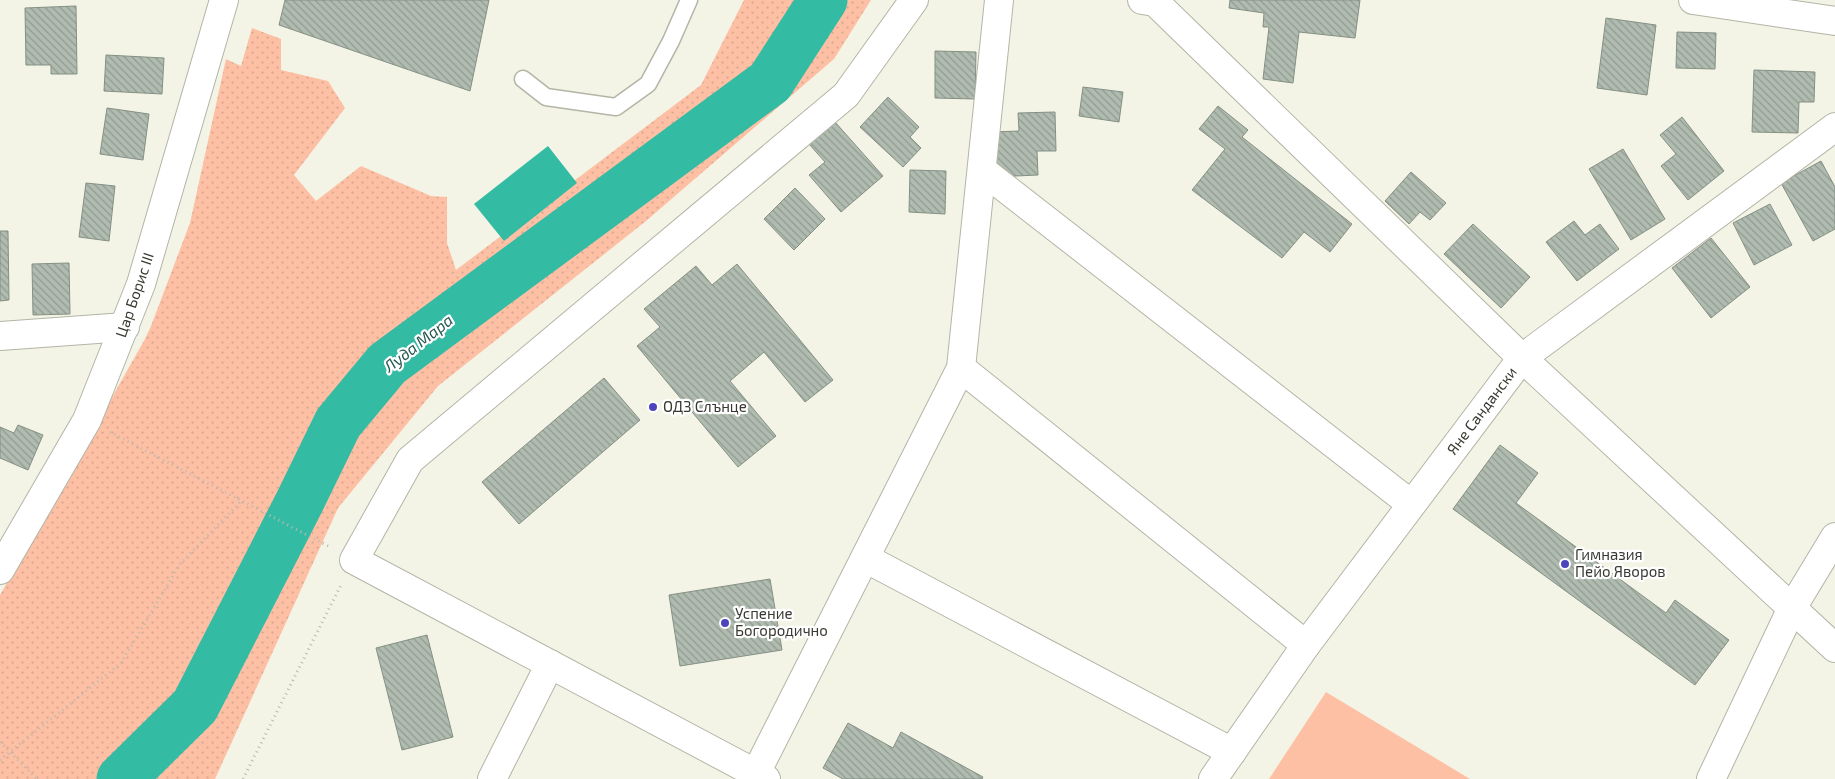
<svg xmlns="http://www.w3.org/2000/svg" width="1835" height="779" font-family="'Exo 2',sans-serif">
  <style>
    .grass { fill: #fec0a5 }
    .park { fill: url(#park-dots) }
    .water { fill: #34bba4 }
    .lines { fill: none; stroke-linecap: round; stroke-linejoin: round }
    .river { stroke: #34bba4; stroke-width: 49 }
    .building { fill: url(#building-back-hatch); stroke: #859085 }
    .lane-casing { stroke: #b3b5a6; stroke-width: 19 }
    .street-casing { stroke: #b3b5a6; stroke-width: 30 }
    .primary-casing { stroke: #b3b5a6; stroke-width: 30 }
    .path { stroke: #b9baae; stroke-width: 3; stroke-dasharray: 1 4; stroke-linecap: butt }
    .lane { stroke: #fff; stroke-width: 16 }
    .street { stroke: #fff; stroke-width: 28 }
    .primary { stroke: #fff; stroke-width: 28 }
    .poi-dot { fill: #4b44bb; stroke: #fff; stroke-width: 2 }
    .labels { text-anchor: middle; stroke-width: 4.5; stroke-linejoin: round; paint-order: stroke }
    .street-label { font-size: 15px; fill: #393933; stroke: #fff }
    .poi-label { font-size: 15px; fill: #393933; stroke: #fff; text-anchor: start }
    .water-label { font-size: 16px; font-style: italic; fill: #255a50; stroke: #fff }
  </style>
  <defs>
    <pattern id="park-dots" width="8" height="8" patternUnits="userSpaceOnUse" patternTransform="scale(1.25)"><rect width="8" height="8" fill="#fec0a5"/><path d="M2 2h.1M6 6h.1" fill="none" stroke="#daa68e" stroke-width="1.8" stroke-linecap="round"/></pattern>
    <pattern id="building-back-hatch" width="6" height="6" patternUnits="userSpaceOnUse" patternTransform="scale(1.25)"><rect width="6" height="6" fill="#b1bcb1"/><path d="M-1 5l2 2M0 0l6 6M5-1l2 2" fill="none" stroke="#919a91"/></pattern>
  </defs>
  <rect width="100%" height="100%" fill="#f3f4e5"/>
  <path class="grass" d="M1326 692 1470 779H1269Z"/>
  <path class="park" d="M744 0H871L834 59 646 221 438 386 338 508 215 779H0V595L145 339 151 326 190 223 226 59 241 66 252 28 281 39V70L328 81 345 108 294 175 316 201 361 166 431 196 447 197V243L456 270 701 85Z"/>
  <path class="water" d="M548 146 577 183 504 241 474 204Z"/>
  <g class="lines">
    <path class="river" d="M121 779 195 706 300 501 338 423 387 364 770 82 823 0"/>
  </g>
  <g class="building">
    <path d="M285 0H489L470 91 279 25Z"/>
    <path d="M1230 0H1360L1355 38 1299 32 1293 83 1263 79 1269 27H1263L1264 13 1229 8Z"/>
    <path d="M76 6 77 74H51V65H26L25 8Z"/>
    <path d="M1606 18 1656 25 1647 95 1597 88Z"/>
    <path d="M1677 32 1716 33 1715 69 1676 68Z"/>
    <path d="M935 51 976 52 975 99 935 98Z"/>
    <path d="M106 55 164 58 162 94 104 91Z"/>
    <path d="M1754 70 1815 72 1814 102H1799L1798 133 1752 132Z"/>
    <path d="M1083 87 1123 92 1119 122 1079 116Z"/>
    <path d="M888 97 919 127 910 137 921 148 903 167 860 127Z"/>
    <path d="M1218 106 1248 130 1242 137 1352 224 1330 252 1304 232 1282 258 1192 190 1225 149 1199 129Z"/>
    <path d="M107 108 149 114 143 160 100 154Z"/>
    <path d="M1055 112 1056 151H1037L1038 175 993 177 992 132 1019 131 1018 113Z"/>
    <path d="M1682 117 1724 171 1688 200 1661 166 1676 154 1660 135Z"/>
    <path d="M835 122 883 176 841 212 809 175 825 162 809 144Z"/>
    <path d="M1623 149 1665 219 1631 240 1589 169Z"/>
    <path d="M1821 161 1835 187V229L1813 241 1781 183Z"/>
    <path d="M910 170 946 171 945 214 909 212Z"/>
    <path d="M1411 172 1446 203 1430 220 1420 212 1409 224 1385 201Z"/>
    <path d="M86 183 115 186 109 241 79 237Z"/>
    <path d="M795 188 825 219 794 250 764 219Z"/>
    <path d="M1770 204 1792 245 1754 265 1733 223Z"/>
    <path d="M1574 221 1585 235 1600 224 1619 249 1577 281 1546 242Z"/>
    <path d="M1473 224 1530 277 1501 308 1444 254Z"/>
    <path d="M0 231H8L9 300 0 301Z"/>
    <path d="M1711 238 1750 287 1711 318 1672 268Z"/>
    <path d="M69 263 70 314 33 315 32 264Z"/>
    <path d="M737 264 833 380 805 402 764 352 730 381 776 436 738 467 637 346 660 327 644 309 696 266 712 285Z"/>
    <path d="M604 378 640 420 519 524 482 482Z"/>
    <path d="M18 425 43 435 28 470 0 458V427L14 433Z"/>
    <path d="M1500 445 1538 473 1516 503 1666 613 1675 600 1729 640 1695 685 1453 509Z"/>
    <path d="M770 579 782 650 680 666 669 595Z"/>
    <path d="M427 635 453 737 402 750 376 648Z"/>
    <path d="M848 723 893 748 901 732 983 777 982 779H843L823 768Z"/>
  </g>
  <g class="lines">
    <g class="lane-casing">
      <path id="lane" d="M523 79 546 97 616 107 648 84 671 41 689 0"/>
    </g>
    <g class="street-casing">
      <g id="street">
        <path d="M1142 0 1155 2 1522 358 1835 648"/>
        <path d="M982 170 1411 504"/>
        <path d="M0 336 125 327"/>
        <path d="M961 368 1306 645"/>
        <path d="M865 558 1232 752"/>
        <path d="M0 570 87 420 141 284 224 0"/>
        <path d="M492 779 550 664"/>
        <path d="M753 779 961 368 999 0"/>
        <path d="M766 779 354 560 410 460 846 95 914 0"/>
        <path d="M1213 779 1306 645 1522 358 1835 127"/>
        <path d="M1711 779 1792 608 1835 537"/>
      </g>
    </g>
    <g class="primary-casing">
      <path id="primary" d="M1693 0 1835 21"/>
    </g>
    <g class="path">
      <path d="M110 432 330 547"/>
      <path d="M0 742 37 779"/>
      <path d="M0 760 121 663 180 564 241 501"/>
      <path d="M243 779 342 583"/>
    </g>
    <use href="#lane" class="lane"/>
    <use href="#street" class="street"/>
    <use href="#primary" class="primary"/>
  </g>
  <g class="poi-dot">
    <circle cx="653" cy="407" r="5"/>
    <circle cx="1565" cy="564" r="5"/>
    <circle cx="725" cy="623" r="5"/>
  </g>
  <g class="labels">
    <g class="street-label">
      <text transform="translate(135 295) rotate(-71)" y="5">Цар Борис III</text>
      <text transform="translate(1482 411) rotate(-53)" y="5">Яне Сандански</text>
    </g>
    <g class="poi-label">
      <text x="663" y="412">ОДЗ Слънце</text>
      <text x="1575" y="560">Гимназия<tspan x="1575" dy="17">Пейо Яворов</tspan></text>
      <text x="735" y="619">Успение<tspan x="735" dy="17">Богородично</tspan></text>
    </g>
    <g class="water-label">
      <text transform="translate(418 343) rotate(-38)" y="6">Луда Мара</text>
    </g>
  </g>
</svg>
